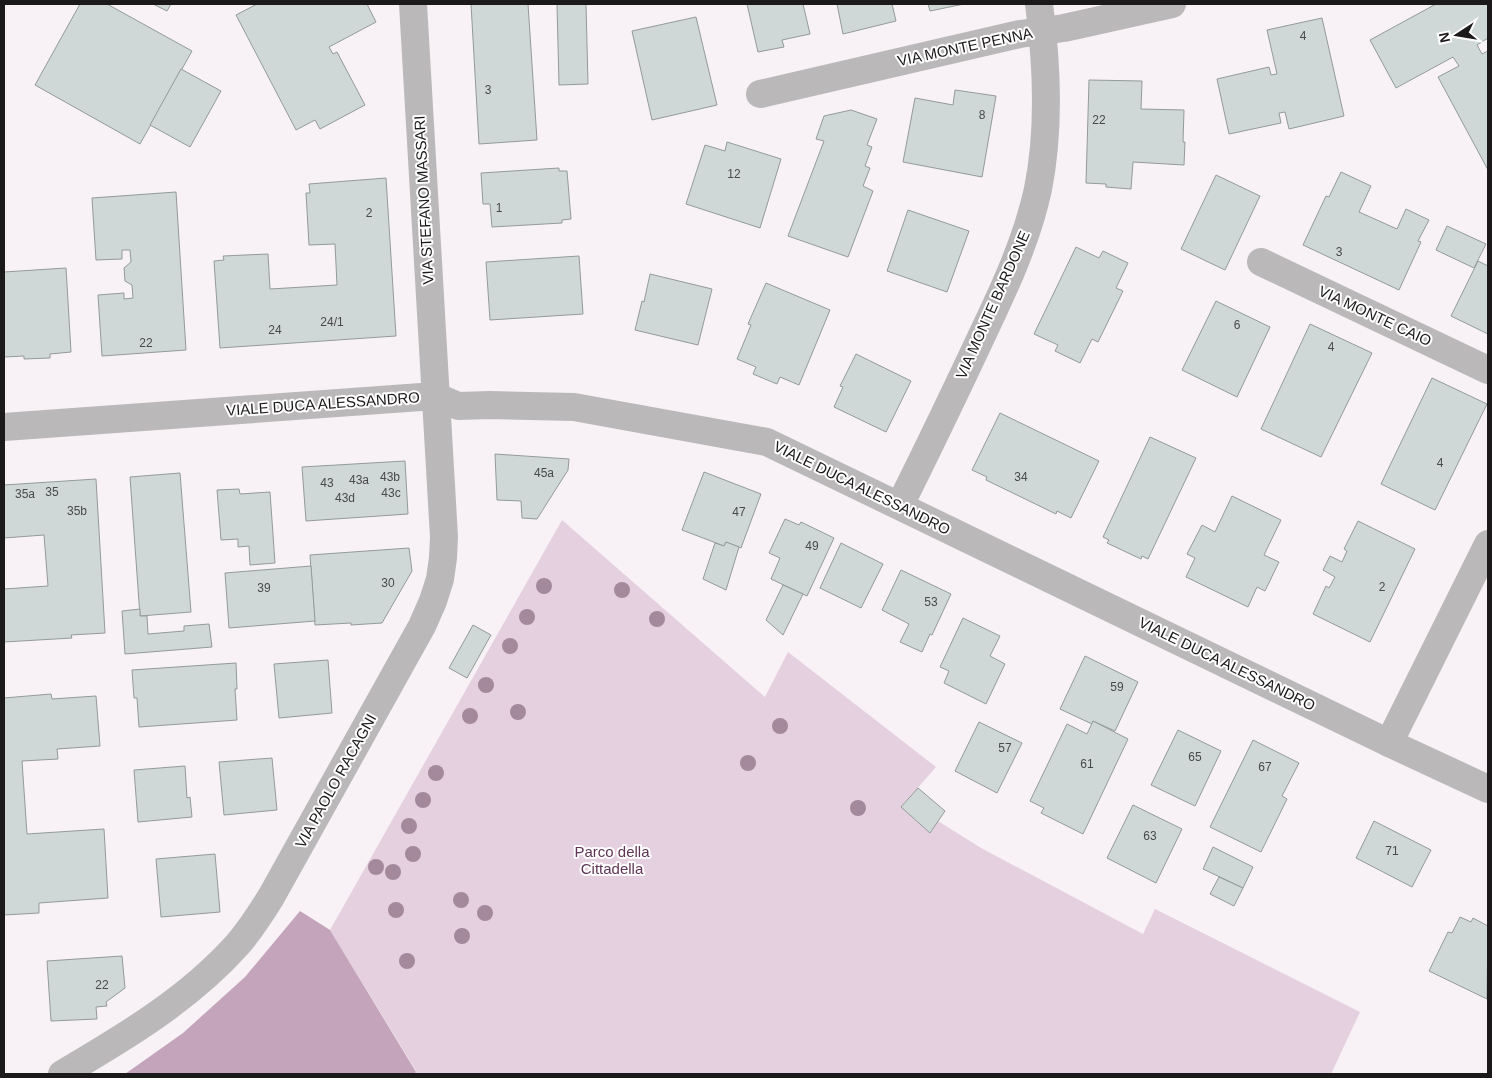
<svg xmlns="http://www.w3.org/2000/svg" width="1492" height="1078" font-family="Arial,sans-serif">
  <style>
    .green { fill: #e5d0df }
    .forest { fill: #c3a4ba }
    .building { fill: #cfd8d6; stroke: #939b99 }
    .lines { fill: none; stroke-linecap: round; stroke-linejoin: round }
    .street { stroke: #bbb8ba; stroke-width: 28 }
    .tree { fill: #a4899d }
    .labels { text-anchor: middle; stroke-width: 4; stroke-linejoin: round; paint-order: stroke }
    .number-label { font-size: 12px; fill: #49494a }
    .street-label { font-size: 15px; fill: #1c191b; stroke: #fff }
    .park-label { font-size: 15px; fill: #5f3454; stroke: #fff }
  </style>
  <rect width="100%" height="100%" fill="#f8f1f6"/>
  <path class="green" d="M562 520 765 697 788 652 936 767 901 807 930 833 938 821 981 848 1143 934 1155 909 1360 1012 1331 1074H413L416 1071 330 930Z"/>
  <path class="forest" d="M300 911 330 930 416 1072 413 1074H125L183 1033 245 977Z"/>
  <g class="building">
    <path d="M80 4H107L192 51 140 144 35 85Z"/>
    <path d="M153 4H171L167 11Z"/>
    <path d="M257 4H367L376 22 329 47 333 54 337 52 365 105 320 129 315 120 296 130 236 15Z"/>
    <path d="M471 4H528L537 140 479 144Z"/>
    <path d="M557 4H586L588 84 559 85Z"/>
    <path d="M747 4H803L810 34 782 40 784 47 758 52Z"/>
    <path d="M837 4H892L896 21 843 34Z"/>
    <path d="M928 4H964L930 11Z"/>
    <path d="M1436 4H1488V38L1477 45 1482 54 1488 51V170L1438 77 1459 66 1453 57 1396 88 1370 40Z"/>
    <path d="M696 17 717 105 652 120 632 31Z"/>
    <path d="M1322 18 1344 116 1289 129 1285 112 1279 113 1281 123 1229 134 1217 79 1269 67 1271 75 1277 74 1267 30Z"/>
    <path d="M181 69 221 91 190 147 150 125Z"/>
    <path d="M1089 80 1142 81 1141 109 1184 110 1183 142H1185L1184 165 1133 162 1131 189 1106 187V184L1086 183Z"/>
    <path d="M955 90 996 96 982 177 903 162 915 98 953 105Z"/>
    <path d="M851 110 877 119 867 145 872 147 865 166 870 168 863 186 873 191 848 257 788 236 824 141 816 139 824 116Z"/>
    <path d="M727 142 781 159 760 228 686 204 705 145 725 151Z"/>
    <path d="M559 168V171H567L571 219 562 220V223L492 227 490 204H483L481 173Z"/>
    <path d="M1341 172 1371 186 1359 212 1397 229 1406 209 1429 220 1418 241 1421 242 1399 290 1303 245 1326 196 1329 197Z"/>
    <path d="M1216 175 1260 196 1225 270 1181 249Z"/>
    <path d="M386 178 396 336 220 348 214 261 224 260 223 256 268 254 270 289 337 285 335 244 309 245 306 193H310L309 184Z"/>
    <path d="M176 192 186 350 102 356 98 295 124 293V299L133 298 132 285 125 281 124 268 131 262 130 250H122V259L96 260 92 198Z"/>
    <path d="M908 210 969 231 947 292 887 271Z"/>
    <path d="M1447 226 1486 244 1474 268 1436 250Z"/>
    <path d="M1076 247 1099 258 1103 251 1128 263 1116 288 1123 291 1098 342 1092 339 1080 363 1055 351 1058 345 1034 334Z"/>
    <path d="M579 256 583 314 490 320 486 262Z"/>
    <path d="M1478 261 1488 266V334L1451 316Z"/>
    <path d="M66 268 71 352 50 354V358L24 359V356L4 357V272Z"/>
    <path d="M650 274 712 289 698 345 635 330 642 301 644 302Z"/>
    <path d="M766 283 830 310 799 385 780 377 777 384 753 374 756 367 737 359 751 325 748 324Z"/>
    <path d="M1216 301 1270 327 1237 397 1182 370Z"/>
    <path d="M1310 324 1372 353 1321 457 1261 429Z"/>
    <path d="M856 354 911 381 886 432 834 407 843 387 840 386Z"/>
    <path d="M1432 378 1487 404 1435 510 1381 484Z"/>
    <path d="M1000 413 1099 461 1071 518 1057 511 1056 514 986 480 987 477 972 470Z"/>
    <path d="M1150 437 1196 458 1148 559 1142 556 1141 559 1107 543 1109 540 1103 537Z"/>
    <path d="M495 454 569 459 568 470 537 519 522 518 521 501 497 500Z"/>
    <path d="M405 461 408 514 306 521 302 467Z"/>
    <path d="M704 472 761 494 741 548 726 542 724 546 682 530Z"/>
    <path d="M180 473 191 612 140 616 130 477Z"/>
    <path d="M96 479 105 633 71 635 72 638 4 642V589L48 586 44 535 4 538V485Z"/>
    <path d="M239 489 240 494 270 492 275 563 250 565 249 546 238 547V539L221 540 217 490Z"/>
    <path d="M1232 496 1281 520 1264 555 1279 562 1265 591 1257 587 1248 607 1186 577 1195 558 1187 554 1202 525 1215 532Z"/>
    <path d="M785 519 799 525 801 522 834 538 807 596 771 579 780 558 769 553Z"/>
    <path d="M1358 521 1415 549 1370 642 1313 614 1326 586 1329 588 1335 577 1323 570 1330 556 1342 562 1347 551 1344 549Z"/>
    <path d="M726 542 739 547 726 590 703 579 715 543 724 546Z"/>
    <path d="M841 543 883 564 861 608 820 588Z"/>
    <path d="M409 548 412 571 382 623 351 625V623L315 625 310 555Z"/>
    <path d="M311 566 315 621 229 628 225 573Z"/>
    <path d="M901 570 951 594 932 635 930 634 922 652 900 642 909 624 882 610Z"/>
    <path d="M783 585 803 594 783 635 766 620Z"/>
    <path d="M140 609V616H147L148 634 184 631V626L209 624 212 647 125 654 122 611Z"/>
    <path d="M963 618 1000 636 990 656 1005 664 986 704 944 683 949 671 940 667Z"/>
    <path d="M473 625 491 635 467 678 449 668Z"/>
    <path d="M1085 656 1138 682 1115 731 1093 721 1092 724 1060 709Z"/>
    <path d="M328 660 332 713 279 718 274 664Z"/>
    <path d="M236 663 237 689H235L237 720 139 727 137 698H134L132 670Z"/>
    <path d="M51 694 52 699 96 696 100 746 57 749 58 759 22 761 27 834 104 829 108 898 39 903V913L4 915V698Z"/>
    <path d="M1093 721 1128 739 1083 834 1041 813 1044 808 1030 801 1067 724 1087 734Z"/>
    <path d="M979 722 1022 743 997 793 955 771Z"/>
    <path d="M1178 730 1221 751 1195 806 1151 785Z"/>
    <path d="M1253 740 1299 763 1282 796 1287 799 1261 852 1210 827Z"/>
    <path d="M272 758 277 810 224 815 219 762Z"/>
    <path d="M185 766 187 798 190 797 192 817 138 822 134 770Z"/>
    <path d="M918 788 945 811 930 833 901 807Z"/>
    <path d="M1133 805 1182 829 1156 883 1107 858Z"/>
    <path d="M1374 821 1431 850 1412 887 1356 858Z"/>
    <path d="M1213 847 1253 867 1243 888 1203 869Z"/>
    <path d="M215 854 220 912 161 917 156 859Z"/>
    <path d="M1219 877 1243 888 1234 906 1210 894Z"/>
    <path d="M1460 917 1471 922 1473 918 1488 926 1487 999 1429 971 1448 932 1452 933Z"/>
    <path d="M122 956 125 988 106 1002 107 1006 96 1007 97 1019 51 1021 47 961Z"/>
  </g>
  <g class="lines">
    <g class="street">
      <path d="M760 94 1020 34 1064 28 1172 4"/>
      <path d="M1261 262 1488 370"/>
      <path d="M4 427 435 396 458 406 490 405 574 407 767 442 1389 743 1488 789"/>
      <path d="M900 505C926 453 951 401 976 348 1000 297 1026 245 1038 189 1050 129 1047 64 1039 4"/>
      <path d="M1389 743 1488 544"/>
      <path d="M62 1074C125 1037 189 999 238 944 251 929 261 913 271 897L422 626 433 601 440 579 443 558 444 537 413 4"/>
    </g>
  </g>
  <g class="tree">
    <circle cx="544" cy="586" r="8"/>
    <circle cx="622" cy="590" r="8"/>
    <circle cx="527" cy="617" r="8"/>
    <circle cx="657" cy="619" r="8"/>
    <circle cx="510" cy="646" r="8"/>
    <circle cx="486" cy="685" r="8"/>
    <circle cx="518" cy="712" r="8"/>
    <circle cx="470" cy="716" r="8"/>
    <circle cx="780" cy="726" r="8"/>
    <circle cx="748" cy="763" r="8"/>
    <circle cx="436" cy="773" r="8"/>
    <circle cx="423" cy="800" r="8"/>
    <circle cx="858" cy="808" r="8"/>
    <circle cx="409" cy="826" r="8"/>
    <circle cx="413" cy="854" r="8"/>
    <circle cx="376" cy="867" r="8"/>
    <circle cx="393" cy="872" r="8"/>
    <circle cx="461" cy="900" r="8"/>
    <circle cx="396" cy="910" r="8"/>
    <circle cx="485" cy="913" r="8"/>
    <circle cx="462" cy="936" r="8"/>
    <circle cx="407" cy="961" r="8"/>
  </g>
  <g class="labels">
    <g class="number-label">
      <text x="1303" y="40">4</text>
      <text x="488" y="94">3</text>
      <text x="982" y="119">8</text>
      <text x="1099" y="124">22</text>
      <text x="734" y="178">12</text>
      <text x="499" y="212">1</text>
      <text x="369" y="217">2</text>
      <text x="1339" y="256">3</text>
      <text x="332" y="326">24/1</text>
      <text x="1237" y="329">6</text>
      <text x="275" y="334">24</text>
      <text x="146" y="347">22</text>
      <text x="1331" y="351">4</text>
      <text x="1440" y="467">4</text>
      <text x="544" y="477">45a</text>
      <text x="390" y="481">43b</text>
      <text x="1021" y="481">34</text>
      <text x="359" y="484">43a</text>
      <text x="327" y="487">43</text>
      <text x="52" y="496">35</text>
      <text x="391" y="497">43c</text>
      <text x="25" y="498">35a</text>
      <text x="345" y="502">43d</text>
      <text x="77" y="515">35b</text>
      <text x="739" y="516">47</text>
      <text x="812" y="550">49</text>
      <text x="388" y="587">30</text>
      <text x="1382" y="591">2</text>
      <text x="264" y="592">39</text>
      <text x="931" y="606">53</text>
      <text x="1117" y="691">59</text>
      <text x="1005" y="752">57</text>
      <text x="1195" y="761">65</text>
      <text x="1087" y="768">61</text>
      <text x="1265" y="771">67</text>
      <text x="1150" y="840">63</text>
      <text x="1392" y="855">71</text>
      <text x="102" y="989">22</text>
    </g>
    <g class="street-label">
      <text transform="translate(965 47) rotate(-12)" y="5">VIA MONTE PENNA</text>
      <text transform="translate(424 200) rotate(-93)" y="5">VIA STEFANO MASSARI</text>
      <text transform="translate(993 305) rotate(-66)" y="5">VIA MONTE BARDONE</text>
      <text transform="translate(1375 316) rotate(25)" y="5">VIA MONTE CAIO</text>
      <text transform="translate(323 404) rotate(-4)" y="5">VIALE DUCA ALESSANDRO</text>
      <text transform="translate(862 488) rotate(26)" y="5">VIALE DUCA ALESSANDRO</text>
      <text transform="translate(1227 664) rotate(26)" y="5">VIALE DUCA ALESSANDRO</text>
      <text transform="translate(336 781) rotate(-61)" y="5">VIA PAOLO RACAGNI</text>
    </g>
    <g class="park-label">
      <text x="612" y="857">Parco della<tspan x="612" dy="17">Cittadella</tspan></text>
    </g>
  </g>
  <rect width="1492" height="1078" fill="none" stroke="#1c191b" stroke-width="10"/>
  <g transform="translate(1457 35) rotate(258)" stroke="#ffffff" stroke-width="4" paint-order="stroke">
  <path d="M0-4L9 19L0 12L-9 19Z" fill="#1c191b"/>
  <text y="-8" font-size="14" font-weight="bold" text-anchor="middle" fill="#1c191b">N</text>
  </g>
</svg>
